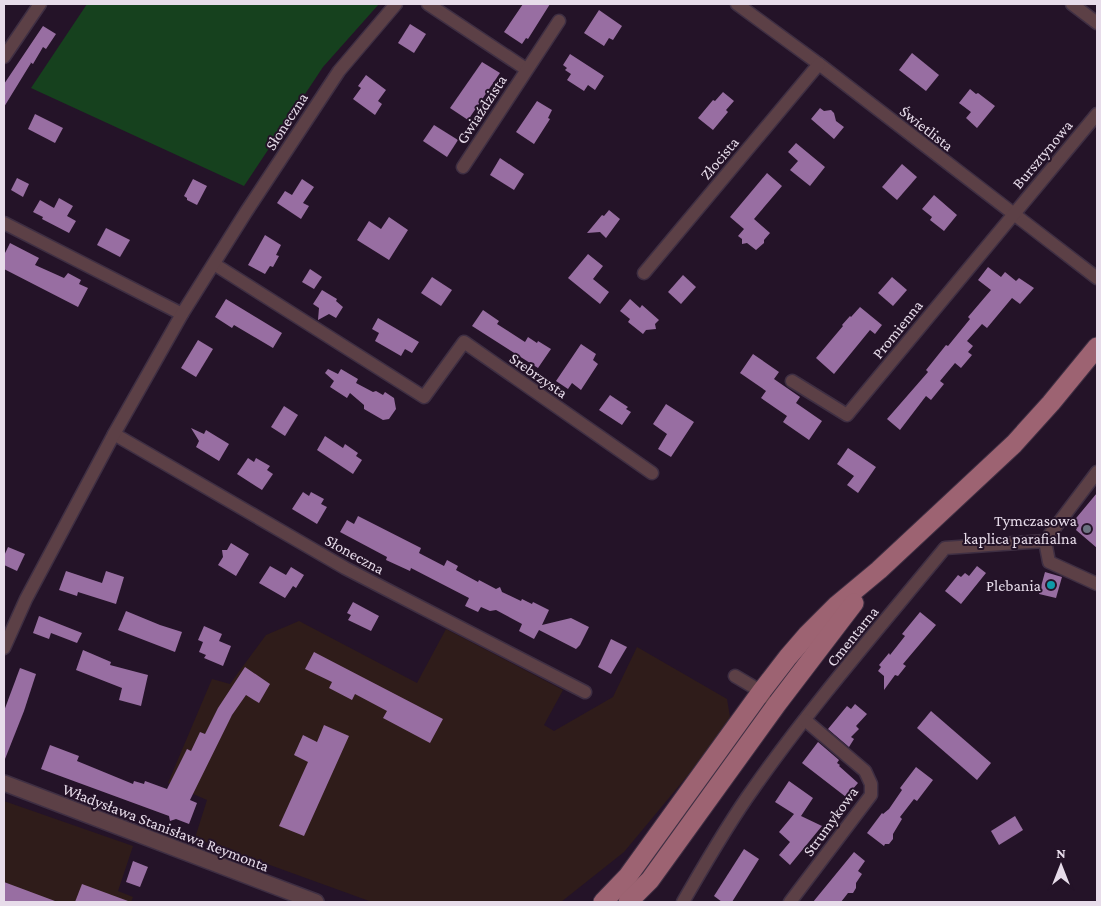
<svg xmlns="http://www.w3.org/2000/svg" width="1101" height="906" font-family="'Crimson Pro',serif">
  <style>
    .industrial { fill: #2f1c1a }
    .green { fill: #16411e }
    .building { fill: #986ea2 }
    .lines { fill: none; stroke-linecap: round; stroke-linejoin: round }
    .minor-casing { stroke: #3f2f43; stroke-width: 15 }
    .tertiary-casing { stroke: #3f2f43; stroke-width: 18 }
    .primary-casing { stroke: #3f2f43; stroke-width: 21 }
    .minor { stroke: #5c4046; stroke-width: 12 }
    .tertiary { stroke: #5c4046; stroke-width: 15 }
    .primary { stroke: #9d6372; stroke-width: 19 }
    .worship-dot { fill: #6b7280; stroke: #241328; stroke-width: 2 }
    .culture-dot { fill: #0f9aa8; stroke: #241328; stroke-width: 2 }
    .labels { text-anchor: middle; stroke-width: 4; stroke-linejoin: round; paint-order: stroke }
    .street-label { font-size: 16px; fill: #e7dcea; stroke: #241328 }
    .poi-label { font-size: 16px; fill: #e7dcea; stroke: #241328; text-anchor: end }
  </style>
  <rect width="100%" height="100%" fill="#241328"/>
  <g class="industrial">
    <path d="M299 621 417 683 446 629 563 690 544 725 554 731 613 697 637 647 727 699 730 717 713 745 624 852 561 902H372L195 838 207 800 168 783 212 679 230 684 266 635Z"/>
    <path d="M4 801 133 846 118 891 133 897 131 902H4Z"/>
  </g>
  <path class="green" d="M87 4H379L323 67 244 186 31 88Z"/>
  <g class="building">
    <path d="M523 4H550L528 39 526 38 522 44 504 32Z"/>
    <path d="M599 10 622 26 613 40 609 38 604 46 584 33Z"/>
    <path d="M410 24 426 34 414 53 398 43Z"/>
    <path d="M43 26 56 34 46 49 43 47 33 64 30 62 31 63 4 107V84Z"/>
    <path d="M912 53 939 75 926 91 899 70Z"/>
    <path d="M570 54 604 76 595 90 588 85 584 91 567 80 571 74 565 70 567 68 563 65Z"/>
    <path d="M482 62 500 73 468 120 450 108Z"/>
    <path d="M366 75 386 90 378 101 382 104 375 115 353 99 361 88 358 86Z"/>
    <path d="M970 89 976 94 978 93 995 106 977 128 966 118 971 112 959 103Z"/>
    <path d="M723 92 734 101 726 110 728 112 713 130 698 118 713 100 715 101Z"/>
    <path d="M537 101 552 110 548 118 550 119 534 144 516 132Z"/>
    <path d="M820 108 824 111 831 110 834 113 836 121 844 127 834 139 811 119Z"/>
    <path d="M35 114 63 128 55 143 28 129Z"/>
    <path d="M434 125 458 140 447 157 423 141Z"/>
    <path d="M796 143 825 167 810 186 790 170 798 161 788 152Z"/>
    <path d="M500 158 524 174 514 190 490 175Z"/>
    <path d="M902 164 917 177 897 200 882 187Z"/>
    <path d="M767 173 782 186 754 219 770 233 764 240V243L756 250 747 243 742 244V239L738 236 744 229 730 217Z"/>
    <path d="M17 178 29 184 23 197 11 190Z"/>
    <path d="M193 179 207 186 197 205 187 200V198L184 196Z"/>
    <path d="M302 179 314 187 303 203 309 206 301 219 277 203 285 191 292 195Z"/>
    <path d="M934 195 957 215 944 231 930 220 932 217 922 209Z"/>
    <path d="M59 198 73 206 67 216 76 221 69 233 42 219 43 217 33 212 40 200 54 208Z"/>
    <path d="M609 210 620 219 606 238 600 232 587 233 602 215 604 216Z"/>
    <path d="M389 217 408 230 389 260 357 240 369 221 381 229Z"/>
    <path d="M106 228 130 240 120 257 97 245Z"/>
    <path d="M265 235 281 245 276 255 279 256 273 267 270 266 265 274 248 265Z"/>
    <path d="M10 243 39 258 35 265 64 278 68 273 81 280 79 284 88 288 78 307 4 269V255Z"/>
    <path d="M588 254 603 266 593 279 609 292 600 304 568 278Z"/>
    <path d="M988 267 1001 277 1005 272 1016 281 1019 278 1034 288 1020 304 1012 298 987 328 982 324 967 341 973 346 968 352 972 355 961 368 955 363 940 381 944 384 931 400 926 396 900 430 887 419 928 372 926 370 946 345 948 346 970 319 968 317 991 290 978 280Z"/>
    <path d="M310 269 322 277 314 289 302 282Z"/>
    <path d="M683 275 696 287 681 304 668 292Z"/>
    <path d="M432 277 452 290 441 306 421 293Z"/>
    <path d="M892 277 907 290 893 306 878 293Z"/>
    <path d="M322 290 337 299 336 301 343 307 336 318 329 314 318 320 319 308 313 304Z"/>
    <path d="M226 299 282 333 273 348 234 325 232 328 215 317Z"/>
    <path d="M630 299 640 308 642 305 659 320 655 324 656 329 646 330 643 334 628 322 630 319 620 311Z"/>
    <path d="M860 307 882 325 875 334 870 330 834 374 816 358 843 326 842 325 850 316 851 317Z"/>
    <path d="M483 310 499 321 497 324 525 342 528 337 537 343 538 341 551 349 538 368 472 326Z"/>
    <path d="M378 318 419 342 412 353 405 349 401 356 375 341 379 333 372 329Z"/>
    <path d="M198 340 213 349 196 377 181 368Z"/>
    <path d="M581 344 596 354 593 360 598 364 581 390 572 383 568 389 556 381Z"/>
    <path d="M753 354 779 372 774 379 800 397 796 403 822 421 809 440 783 422 787 416 761 398 766 391 740 373Z"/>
    <path d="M328 369 338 374 341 369 358 379 356 383 373 392 376 391 383 395 385 392 394 398 396 409 389 419 383 420 364 409V405L350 393 347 398 330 387 334 381 325 373Z"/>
    <path d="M610 395 628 407 626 409 631 412 622 425 599 410Z"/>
    <path d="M666 404 694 422 671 457 658 449 667 434 653 424Z"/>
    <path d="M284 406 298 415 285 436 271 427Z"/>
    <path d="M191 428 204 434 206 430 229 444 219 461 196 447 199 441Z"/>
    <path d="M325 436 343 448 345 444 358 453 356 456 362 460 353 474 317 450Z"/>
    <path d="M848 448 876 467 858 493 847 485 854 476 837 464Z"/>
    <path d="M248 458 254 462 256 458 270 466 267 470 273 474 262 490 237 474Z"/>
    <path d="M303 492 309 496 311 492 324 499 321 504 327 507 317 524 292 509Z"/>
    <path d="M1097 493V548L1076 530 1077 528 1072 523Z"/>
    <path d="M358 516 421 548 419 553 444 566 447 560 458 566 456 570 478 582 479 580 496 589 500 587 502 592 521 601 522 599 532 604 533 602 549 610 542 625 571 618 589 627 580 645 576 649 539 630 534 639 519 631 522 624 496 610 490 611 481 607 478 612 465 606 469 598 411 568 410 571 386 560 387 557 340 532 347 520 354 524Z"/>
    <path d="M231 543 249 554 236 576 218 565 223 557 222 550H227Z"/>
    <path d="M8 547 25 554 17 571 4 565V556Z"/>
    <path d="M270 566 286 575 291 567 304 575 296 588 293 586 285 598 259 583Z"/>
    <path d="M977 566 986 573 961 604 945 591 958 575 961 577 965 573 969 576Z"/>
    <path d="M66 571 102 583 106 571 124 577 116 604 78 592 77 596 59 590Z"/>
    <path d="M1045 572 1062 577 1056 598 1039 594Z"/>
    <path d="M353 602 379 616 371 631 348 620 351 615 347 613Z"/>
    <path d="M126 611 160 625 182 632 175 652 118 630Z"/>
    <path d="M920 612 936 625 903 664 906 666 898 676 895 675 884 690V676L878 671 881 667 879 665 889 653 890 655 905 636 902 634Z"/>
    <path d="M39 616 82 633 77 643 51 633 49 639 33 633Z"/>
    <path d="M204 626 222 634 219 641 231 646 223 666 204 658 206 655 199 652 203 642 198 640Z"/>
    <path d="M611 639 627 647 611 674 598 667Z"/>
    <path d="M83 650 111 662 110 665 148 675 141 706 119 700 122 688 76 670Z"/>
    <path d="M314 652 443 719 430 743 383 718 387 711 355 694 352 700 329 688 332 682 305 669Z"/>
    <path d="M245 667 270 684 259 703 246 695 232 715 190 800 197 803 189 824 176 819 170 821 169 816 41 769 50 745 79 756 77 761 133 784 134 781 144 784 145 781 167 789 187 749 191 751 200 732 205 734 218 708Z"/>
    <path d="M20 668 36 674 24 711 5 759 4 758V711Z"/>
    <path d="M855 704 867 714 856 726 859 729 851 737 854 739 849 747 828 729 847 706 851 709Z"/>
    <path d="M931 711 991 763 977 780 917 728Z"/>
    <path d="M324 725 349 736 304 836 279 826 308 762 294 755 303 735 317 742Z"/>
    <path d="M818 742 839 760 837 763 840 765 839 766 858 783 846 797 802 763Z"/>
    <path d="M916 767 933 780 917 801 914 799 900 817 902 819 893 834V839L889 844H885L884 846 867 833 882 813 883 814 889 809 902 790 900 788Z"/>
    <path d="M789 781 813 798 801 816 822 826 790 865 779 855 790 842 779 832 794 814 775 802Z"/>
    <path d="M1015 816 1023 830 999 845 991 831Z"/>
    <path d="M744 849 759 859 732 902H722L714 896Z"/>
    <path d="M854 852 865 861 858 871 862 874 856 883V888L853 893H848L841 902H813Z"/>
    <path d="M133 861 148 867 140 887 126 882Z"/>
    <path d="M4 882 55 901V902H4Z"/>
    <path d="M82 884 128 901V902H75Z"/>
  </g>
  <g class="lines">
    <g class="minor-casing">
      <g id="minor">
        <path d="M428 4 526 69"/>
        <path d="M737 4 819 64 1097 278"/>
        <path d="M1072 4 1097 23"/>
        <path d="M4 57 40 4"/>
        <path d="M463 167 559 21"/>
        <path d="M4 223 182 314"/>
        <path d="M214 264 424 397 464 342 652 473"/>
        <path d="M644 273 819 64"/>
        <path d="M792 381 847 415 1097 114"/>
        <path d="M114 434 345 568 585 692"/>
        <path d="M1045 541 1049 562 1097 584"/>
        <path d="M4 648 26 599 114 434 182 314 246 212 339 71 396 4"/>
        <path d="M735 676 757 689 764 697"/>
        <path d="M683 902C705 864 727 825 753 789 812 705 880 627 945 548L1045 541 1097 472"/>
        <path d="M790 902 871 795V784L865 771 805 720"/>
      </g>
    </g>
    <g class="tertiary-casing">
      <path id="tertiary" d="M4 783 316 902"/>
    </g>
    <g class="primary-casing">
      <g id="primary">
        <path d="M603 902 628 876 761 692 788 657 807 635 837 605 879 570 1014 444 1051 403 1097 347"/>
        <path d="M628 902 650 880 777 704 854 603"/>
      </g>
    </g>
    <use href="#minor" class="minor"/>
    <use href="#tertiary" class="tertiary"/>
    <use href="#primary" class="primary"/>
  </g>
  <circle class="worship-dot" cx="1087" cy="529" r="5"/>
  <circle class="culture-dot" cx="1051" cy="585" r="5"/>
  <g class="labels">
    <g class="street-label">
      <text transform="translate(481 109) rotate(-57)" y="6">Gwiaździsta</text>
      <text transform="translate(286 121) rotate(-57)" y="6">Słoneczna</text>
      <text transform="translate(927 128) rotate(38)" y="6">Świetlista</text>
      <text transform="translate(1042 154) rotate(-50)" y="6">Bursztynowa</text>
      <text transform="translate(719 158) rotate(-50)" y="6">Złocista</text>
      <text transform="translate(897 329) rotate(-51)" y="6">Promienna</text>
      <text transform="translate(539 375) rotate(35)" y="6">Srebrzysta</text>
      <text transform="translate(355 554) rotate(29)" y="6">Słoneczna</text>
      <text transform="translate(852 636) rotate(-51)" y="6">Cmentarna</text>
      <text transform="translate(830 821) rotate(-54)" y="6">Strumykowa</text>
      <text transform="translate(166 827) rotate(21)" y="6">Władysława Stanisława Reymonta</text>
    </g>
    <g class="poi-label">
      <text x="1077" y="526">Tymczasowa<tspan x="1077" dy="18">kaplica parafialna</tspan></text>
      <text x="1041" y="591">Plebania</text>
    </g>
  </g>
  <rect width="1101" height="906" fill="none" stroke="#e7dcea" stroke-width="10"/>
  <g transform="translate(1061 866)" stroke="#241328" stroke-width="4" paint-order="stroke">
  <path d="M0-4L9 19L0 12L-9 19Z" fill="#e7dcea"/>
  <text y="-8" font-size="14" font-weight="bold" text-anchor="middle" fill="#e7dcea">N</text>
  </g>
</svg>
